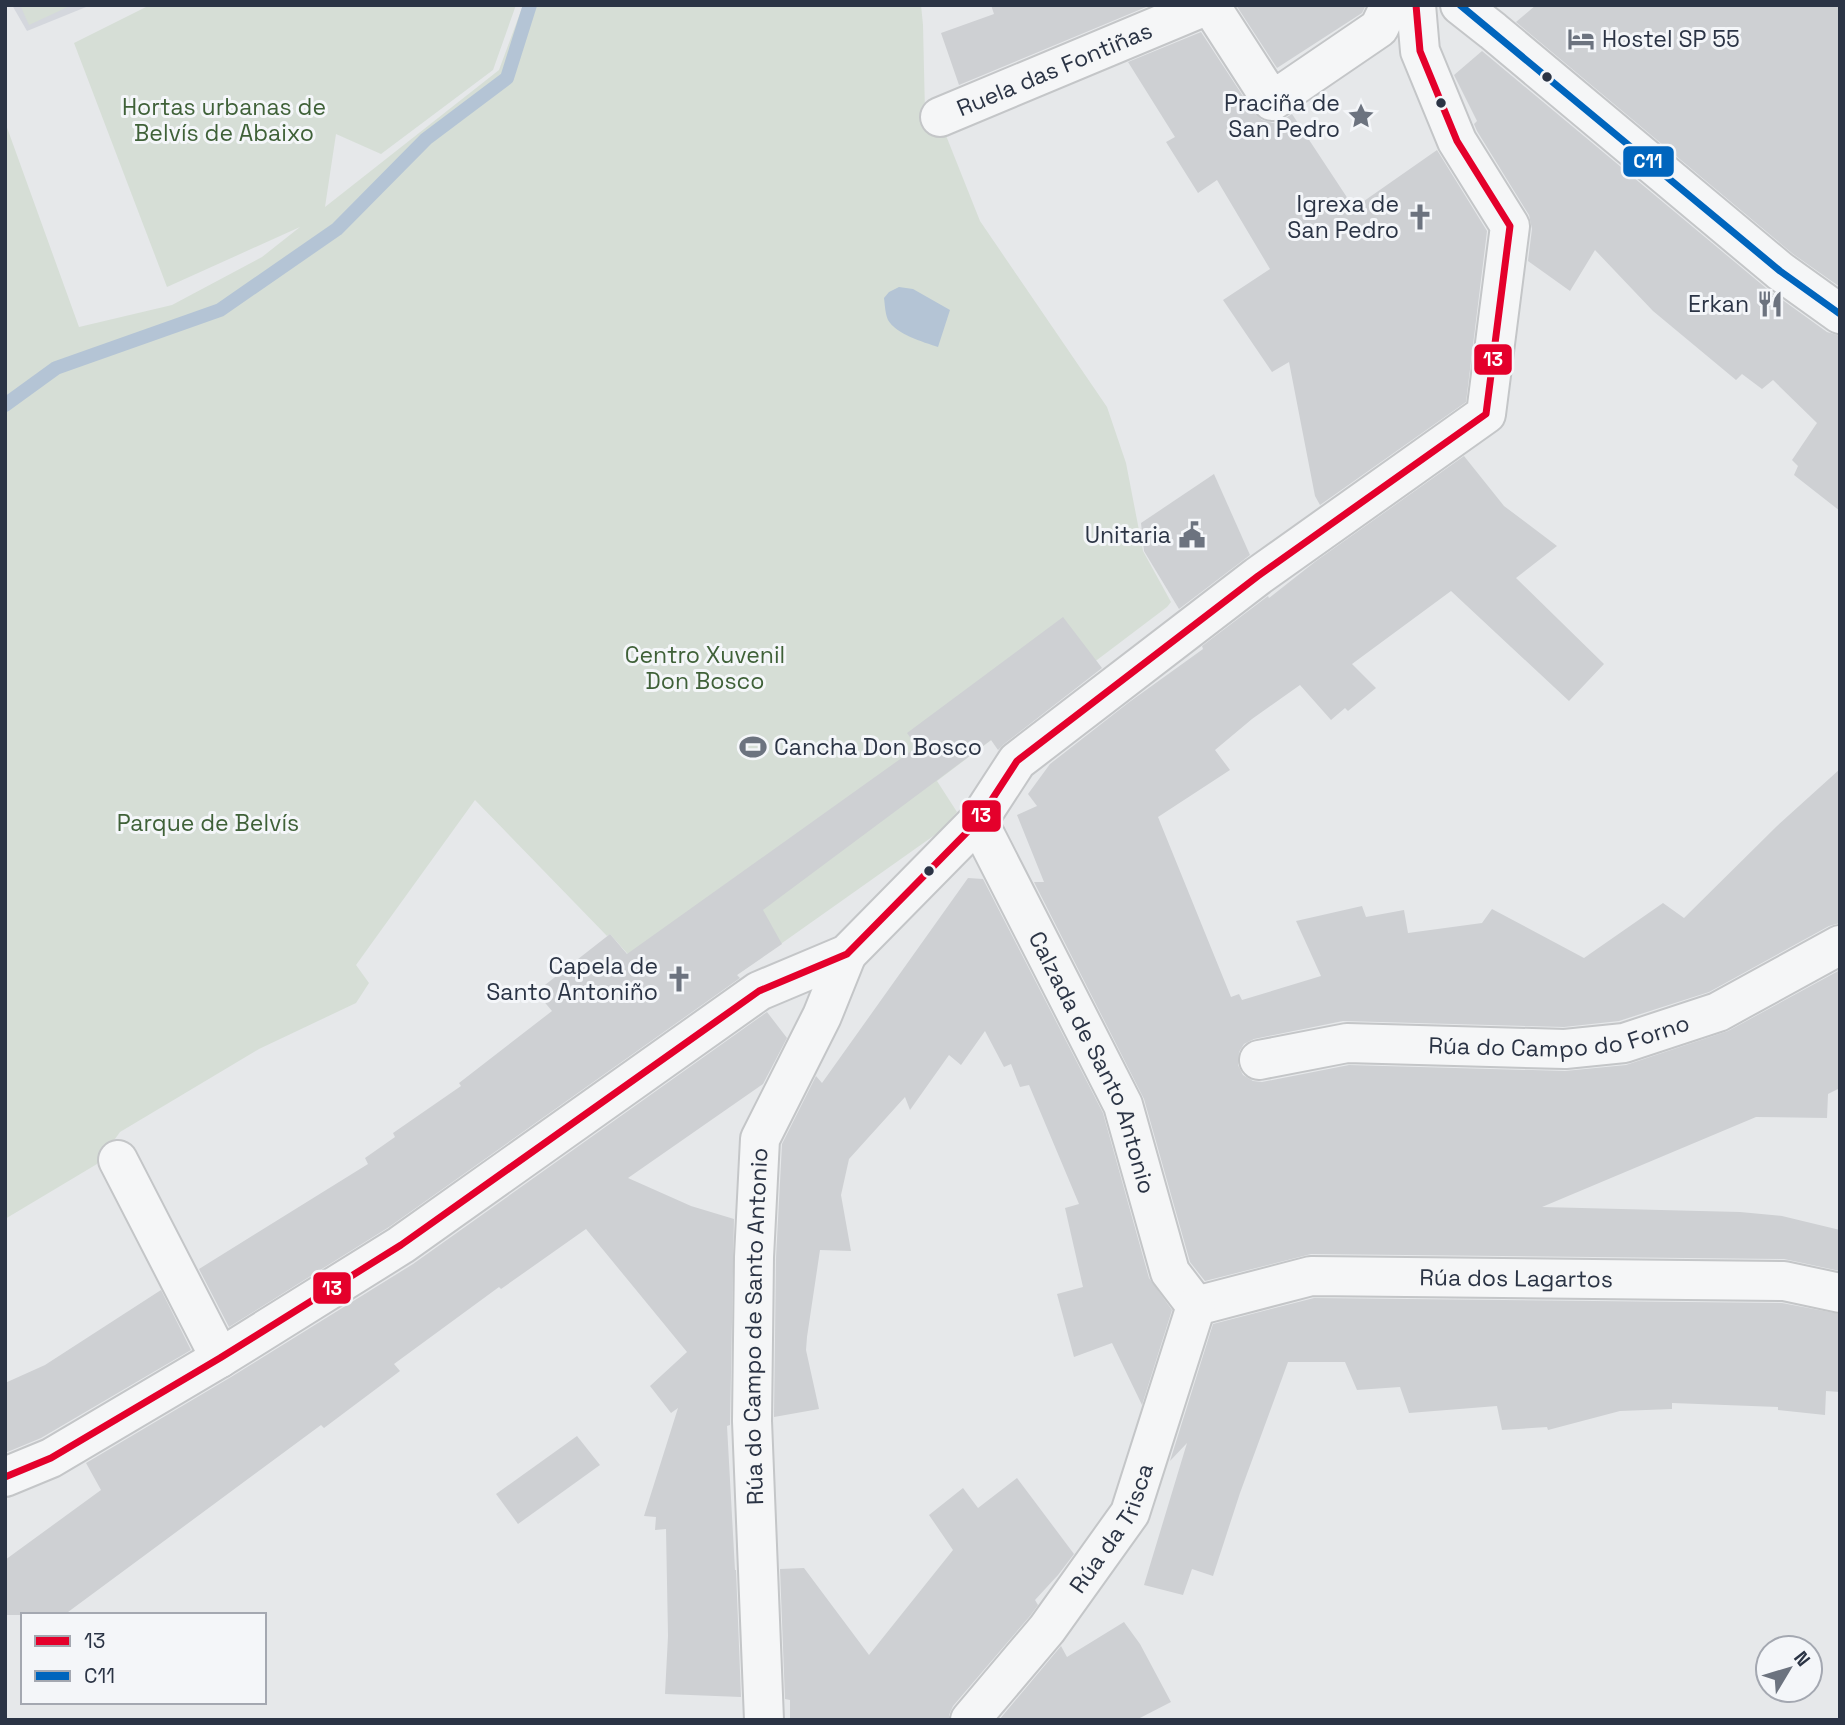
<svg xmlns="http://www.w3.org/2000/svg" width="1845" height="1725" font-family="'Space Grotesk',sans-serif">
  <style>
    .built { fill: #d4d7dd }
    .green { fill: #d6ded6 }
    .water { fill: #b4c4d5 }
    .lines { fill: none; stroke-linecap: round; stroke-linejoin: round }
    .stream { stroke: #b4c4d5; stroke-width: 14 }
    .building { fill: #ced0d3 }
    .street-casing { stroke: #c4c6c8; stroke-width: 42 }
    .street { stroke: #f5f6f7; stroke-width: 38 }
    .bus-1-casing { stroke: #f4f6f9; stroke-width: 12 }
    .bus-2-casing { stroke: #f4f6f9; stroke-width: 12 }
    .bus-1 { stroke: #e4002b; stroke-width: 7 }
    .bus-2 { stroke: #0065bd; stroke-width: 7 }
    .bus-dot { fill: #2b3445; stroke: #f4f6f9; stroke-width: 2.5 }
    .labels { text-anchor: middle; stroke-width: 6; stroke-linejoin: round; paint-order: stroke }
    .poi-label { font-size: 23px; fill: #2b3445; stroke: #f4f6f9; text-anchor: end }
    .street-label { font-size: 23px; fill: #2b3445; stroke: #f4f6f9 }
    .park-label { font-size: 23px; fill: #3f6138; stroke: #f4f6f9 }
    .line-badge { stroke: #f4f6f9; stroke-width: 2.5 }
    .badge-label { font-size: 19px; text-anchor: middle; font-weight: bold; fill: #fff }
  </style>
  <rect width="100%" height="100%" fill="#e6e8ea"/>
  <path class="built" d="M12 5H91L27 31Z"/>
  <g class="green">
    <path d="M20 5H72L29 25Z"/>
    <path d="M150 5H516L493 70 381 154 336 134 325 207 499 70 523 5H921L923 25 925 113 945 133 980 221 1107 407 1126 463 1143 551 1171 602 1167 607 937 781 957 812 939 832 717 989 641 969 610 934 607 936 475 800 356 965 369 983 356 1003 259 1049 120 1132 97 1164 5 1219V122L79 327 172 305 262 257 300 227 167 287 74 43Z"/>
  </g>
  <path class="water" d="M899 287 913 289 950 310 938 347C923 342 896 334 888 320 885 313 885 305 884 298L889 292Z"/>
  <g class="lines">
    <path class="stream" d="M5 405 56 368 220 310 337 229 426 139 507 78 530 5"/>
  </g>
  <g class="building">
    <path d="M991 5H1151L959 85 941 33 994 14Z"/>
    <path d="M1236 5H1366L1362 13 1277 68Z"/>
    <path d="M1536 5H1840V287L1793 254 1516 22Z"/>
    <path d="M1201 32 1254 113 1262 120 1273 123 1284 119 1292 114 1354 208 1437 150 1487 231 1466 402 1320 505 1315 496 1289 362 1272 372 1223 300 1270 269 1217 180 1198 193 1166 142 1175 137 1128 62Z"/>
    <path d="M1482 51 1766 288 1827 332 1840 336V511L1794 475 1798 466 1792 460 1817 423 1773 380 1762 389 1742 374 1736 380 1653 311 1595 250 1570 291 1528 261 1532 229 1529 215 1477 131 1474 124 1477 121 1454 75Z"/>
    <path d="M1464 456 1504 506 1557 546 1516 578 1604 664 1569 701 1451 591 1352 664 1376 688 1348 711 1345 708 1331 720 1300 685 1252 719 1215 750 1230 770 1158 817 1231 997 1239 994 1242 1000 1321 976 1296 921 1362 906 1366 917 1404 910 1408 933 1482 923 1492 909 1584 958 1663 903 1684 918 1777 826 1840 769V923L1829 926 1709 992 1619 1021 1564 1027 1343 1021 1254 1039 1244 1044 1239 1052 1238 1065 1243 1075 1253 1081 1262 1082 1349 1065 1565 1071 1626 1065 1728 1031 1840 970V1088L1828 1094 1827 1118 1756 1117 1542 1207 1740 1212 1782 1216 1840 1230V1271L1784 1259 1311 1254 1205 1281 1190 1262 1144 1099 1034 882H1044L1017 815 1037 806 1028 794 1050 764 1128 703 1203 649 1202 646 1268 596 1269 598 1316 561Z"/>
    <path d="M1214 474 1250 555 1179 609 1144 551 1141 523Z"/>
    <path d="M1063 617 1102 668 1004 744 998 750 991 740 763 910 782 944 737 975 740 978 389 1227 229 1327 199 1269 368 1164 365 1158 395 1137 393 1133 461 1086 459 1083 552 1011 536 992 610 934 627 954 917 747 907 733Z"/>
    <path d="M968 878 983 879 1103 1113 1149 1278 1172 1310 1142 1405 1112 1343 1074 1357 1057 1294 1083 1287 1065 1208 1079 1204 1029 1085 1020 1087 1011 1064 1004 1067 985 1031 961 1065 949 1055 910 1110 905 1097 849 1159 841 1195 851 1251 820 1250 807 1337 806 1350 819 1409 774 1417 776 1258 782 1144 816 1076 822 1083Z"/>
    <path d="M767 1012 787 1038 763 1084 628 1178 691 1206 734 1219 730 1425 727 1426 735 1570H736L741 1697 665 1694 668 1636 666 1529 655 1530 656 1517 644 1516 678 1408 671 1413 650 1386 687 1352 586 1229 501 1289 499 1287 394 1364 400 1371 324 1428 321 1425 64 1615H5V1560L101 1490 86 1463 231 1377 413 1264Z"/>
    <path d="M161 1290 191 1350 41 1438 5 1453V1383L45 1365Z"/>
    <path d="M1314 1298 1782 1303 1840 1314V1392L1826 1391 1825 1415 1778 1410V1407L1672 1403V1409L1620 1411 1548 1430 1547 1427 1502 1430 1497 1406 1409 1413 1400 1387 1357 1390 1345 1362H1288L1240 1493 1213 1576 1192 1569 1183 1595 1144 1585 1187 1443 1170 1461 1213 1324Z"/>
    <path d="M577 1436 600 1465 518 1524 496 1494Z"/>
    <path d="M1017 1478 1074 1554 1058 1575 1035 1600 1038 1605 1030 1616 953 1706 949 1715V1720H790V1700L785 1699 780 1569 804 1568 869 1655 953 1550 929 1515 963 1488 978 1508Z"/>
    <path d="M1124 1622 1140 1644 1171 1702 1136 1720H999L1061 1646 1067 1657Z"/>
  </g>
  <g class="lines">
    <g class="street-casing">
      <g id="street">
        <path d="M1210 5 1272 101 1379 28 1390 5"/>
        <path d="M1460 5 1493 31 1780 271 1840 314"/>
        <path id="s1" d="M940 117 1208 5"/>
        <path id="s2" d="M978 821 1123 1105 1170 1272 1196 1306"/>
        <path id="s3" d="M1259 1060 1347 1043 1565 1049 1624 1043 1718 1012 1840 945"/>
        <path d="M118 1160 220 1358"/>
        <path id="s4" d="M1196 1306 1311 1276 1784 1281 1840 1293"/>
        <path d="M5 1477 51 1458 220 1358 401 1245 759 991 847 954 978 821 1017 761 1258 576 1486 414 1510 226 1457 141 1420 51 1416 5"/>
        <path id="s5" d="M764 1720 752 1421 754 1257 760 1139 822 1016 847 954"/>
        <path id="s6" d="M970 1720 1047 1629 1130 1513 1196 1306"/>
      </g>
    </g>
    <use href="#street" class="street"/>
    <g class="bus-1-casing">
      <path id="bus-1" d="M5 1477 51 1458 220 1358 401 1245 759 991 847 954 978 821 1017 761 1258 576 1486 414 1510 226 1457 141 1420 51 1416 5"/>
    </g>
    <g class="bus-2-casing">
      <path id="bus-2" d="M1460 5 1780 271 1840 314"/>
    </g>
    <use href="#bus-1" class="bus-1"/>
    <use href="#bus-2" class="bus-2"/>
  </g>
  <defs>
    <g id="hotel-bare" transform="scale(2.1)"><path d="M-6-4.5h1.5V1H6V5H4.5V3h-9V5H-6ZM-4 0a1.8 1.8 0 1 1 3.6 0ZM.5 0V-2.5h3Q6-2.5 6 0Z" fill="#6c737f" stroke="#f4f6f9" stroke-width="2.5" paint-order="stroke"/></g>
    <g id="sight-bare" transform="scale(2.1)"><path d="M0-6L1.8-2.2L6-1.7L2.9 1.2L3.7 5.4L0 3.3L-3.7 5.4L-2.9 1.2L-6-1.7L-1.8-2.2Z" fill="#6c737f" stroke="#f4f6f9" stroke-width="2.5" paint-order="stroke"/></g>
    <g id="church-bare" transform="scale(2.1)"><path d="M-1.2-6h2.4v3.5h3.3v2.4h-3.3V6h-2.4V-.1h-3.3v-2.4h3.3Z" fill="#6c737f" stroke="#f4f6f9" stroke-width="2.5" paint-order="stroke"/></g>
    <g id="restaurant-bare" transform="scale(2.1)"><path d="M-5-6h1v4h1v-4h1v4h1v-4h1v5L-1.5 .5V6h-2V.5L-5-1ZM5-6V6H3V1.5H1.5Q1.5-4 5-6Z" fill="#6c737f" stroke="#f4f6f9" stroke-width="2.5" paint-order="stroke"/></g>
    <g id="civic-bare" transform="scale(2.1)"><path d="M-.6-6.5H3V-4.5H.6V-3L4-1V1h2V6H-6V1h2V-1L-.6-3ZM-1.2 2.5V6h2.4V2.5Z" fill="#6c737f" stroke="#f4f6f9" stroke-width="2.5" paint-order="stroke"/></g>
    <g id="stadium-bare" transform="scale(2.1)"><path d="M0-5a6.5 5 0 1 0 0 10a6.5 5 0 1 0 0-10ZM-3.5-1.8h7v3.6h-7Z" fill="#6c737f" stroke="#f4f6f9" stroke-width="2.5" paint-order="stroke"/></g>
  </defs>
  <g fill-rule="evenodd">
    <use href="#hotel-bare" x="1581" y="39"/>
    <use href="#sight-bare" x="1361" y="116"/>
    <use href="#church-bare" x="1420" y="217"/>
    <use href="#restaurant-bare" x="1770" y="304"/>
    <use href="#civic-bare" x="1192" y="535"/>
    <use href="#stadium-bare" x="753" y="747"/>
    <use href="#church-bare" x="679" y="979"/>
  </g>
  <g class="bus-dot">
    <circle cx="1547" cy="77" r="6"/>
    <circle cx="1441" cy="103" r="6"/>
    <circle cx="929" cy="871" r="6"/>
  </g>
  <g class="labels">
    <g class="poi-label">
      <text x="1602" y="47" text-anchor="start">Hostel SP 55</text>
      <text x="1340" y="111">Praciña de<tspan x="1340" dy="26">San Pedro</tspan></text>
      <text x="1399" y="212">Igrexa de<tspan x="1399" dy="26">San Pedro</tspan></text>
      <text x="1749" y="312">Erkan</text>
      <text x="1171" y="543">Unitaria</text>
      <text x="774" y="755" text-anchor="start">Cancha Don Bosco</text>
      <text x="658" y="974">Capela de<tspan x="658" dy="26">Santo Antoniño</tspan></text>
    </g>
    <g class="street-label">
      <text dy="8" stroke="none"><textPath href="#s1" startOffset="124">Ruela das Fontiñas</textPath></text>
      <text dy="8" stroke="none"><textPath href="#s3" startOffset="303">Rúa do Campo do Forno</textPath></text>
      <text dy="8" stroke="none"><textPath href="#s2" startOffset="268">Calzada de Santo Antonio</textPath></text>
      <text dy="8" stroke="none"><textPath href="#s4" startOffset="324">Rúa dos Lagartos</textPath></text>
      <text dy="8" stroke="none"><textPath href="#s5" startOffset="394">Rúa do Campo de Santo Antonio</textPath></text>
      <text dy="8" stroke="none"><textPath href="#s6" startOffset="240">Rúa da Trisca</textPath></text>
    </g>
    <g class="park-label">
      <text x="224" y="115">Hortas urbanas de<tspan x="224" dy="26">Belvís de Abaixo</tspan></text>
      <text x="705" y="663">Centro Xuvenil<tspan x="705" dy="26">Don Bosco</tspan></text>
      <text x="208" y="831">Parque de Belvís</text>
    </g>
  </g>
  <g class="line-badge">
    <rect x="1622" y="145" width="53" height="33" rx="7" fill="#0065bd"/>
    <rect x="1473" y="343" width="40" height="33" rx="7" fill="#e4002b"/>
    <rect x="961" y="799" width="41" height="34" rx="7" fill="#e4002b"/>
    <rect x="312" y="1271" width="40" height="34" rx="7" fill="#e4002b"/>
  </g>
  <g class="badge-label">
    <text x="1648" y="168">C11</text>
    <text x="1493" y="366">13</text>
    <text x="981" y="822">13</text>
    <text x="332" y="1295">13</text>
  </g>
  <rect width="1845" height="1725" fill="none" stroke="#2b3445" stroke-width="14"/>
  <rect x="21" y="1613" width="245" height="91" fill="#f4f6f9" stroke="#a4a8b1" stroke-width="2"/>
  <rect x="35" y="1636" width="35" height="10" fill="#e4002b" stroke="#a4a8b1" stroke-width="2"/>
  <text x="84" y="1648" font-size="21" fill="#2b3445">13</text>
  <rect x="35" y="1671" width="35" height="10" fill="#0065bd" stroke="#a4a8b1" stroke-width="2"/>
  <text x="84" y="1683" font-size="21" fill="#2b3445">C11</text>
  <g transform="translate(1789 1669) rotate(52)"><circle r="33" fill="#f4f6f9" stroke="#a4a8b1" stroke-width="2"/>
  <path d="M0-5L12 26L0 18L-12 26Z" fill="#6c737f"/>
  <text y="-10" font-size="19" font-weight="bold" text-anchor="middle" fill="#2b3445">N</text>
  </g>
</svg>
